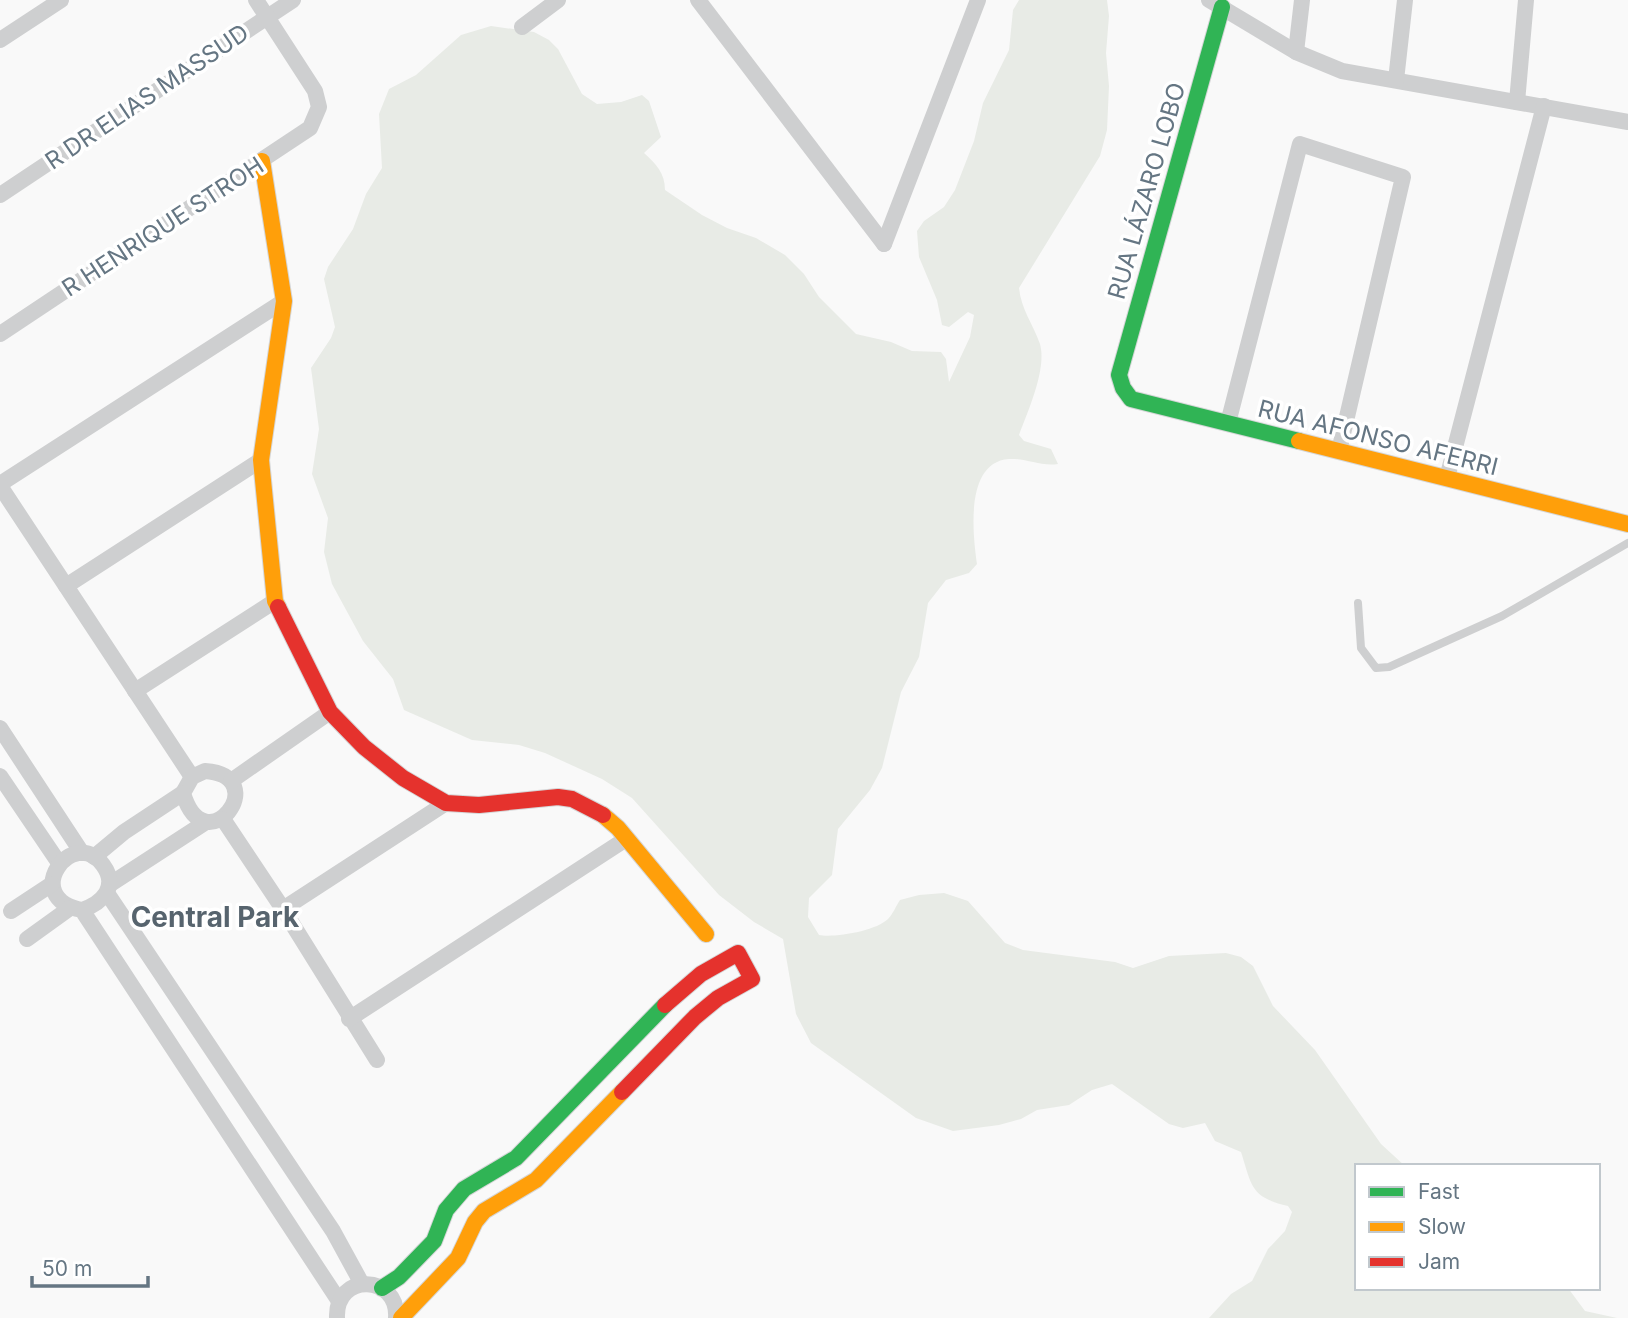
<svg xmlns="http://www.w3.org/2000/svg" width="1628" height="1318" font-family="Inter,sans-serif">
  <style>
    .green { fill: #e8ebe6 }
    .lines { fill: none; stroke-linecap: round; stroke-linejoin: round }
    .fast-casing { stroke: #d5d6d7; stroke-width: 18 }
    .slow-casing { stroke: #d5d6d7; stroke-width: 18 }
    .jam-casing { stroke: #d5d6d7; stroke-width: 18 }
    .lane { stroke: #cecfd0; stroke-width: 8 }
    .street { stroke: #cecfd0; stroke-width: 16 }
    .fast { stroke: #30b455; stroke-width: 16 }
    .slow { stroke: #ff9f0a; stroke-width: 16 }
    .jam { stroke: #e5322d; stroke-width: 16 }
    .labels { text-anchor: middle; stroke-width: 7; stroke-linejoin: round; paint-order: stroke }
    .street-label { font-size: 24px; fill: #657683; stroke: #fff }
    .quarter-label { font-size: 28px; font-weight: bold; fill: #57646e; stroke: #fff }
  </style>
  <rect width="100%" height="100%" fill="#f9f9f9"/>
  <path class="green" d="M1019 0H1107L1109 16 1106 53 1109 86 1107 130 1100 156 1019 288C1021 309 1033 324 1040 344 1047 369 1028 411 1019 435L1024 441 1051 449 1058 464C1041 467 1026 458 1009 459 964 462 973 536 977 564L969 573 946 580 928 603 919 657 901 692 882 768 870 790 838 829 832 875 809 898 808 917 819 935C834 938 876 931 888 919 893 914 896 906 900 900L919 895 944 893 968 901 1005 943 1023 950 1115 962 1133 968 1169 956 1226 953 1241 957 1253 966 1273 1006 1315 1050 1381 1144 1405 1166H1357V1288H1568L1585 1311 1617 1318H1209L1231 1294 1252 1281 1268 1249 1285 1231 1292 1212 1288 1206C1250 1197 1252 1186 1241 1152L1215 1141 1205 1123 1183 1128 1169 1124 1112 1084 1092 1090 1069 1105 1037 1110 1021 1119 999 1125 953 1131 916 1118 811 1043 796 1014 783 939 754 922 719 895 632 798 602 779 545 753 519 745 472 740 404 710 393 679 363 641 332 584 324 552 328 518 312 474 319 429 311 368 331 338 335 327 324 279 328 267 353 229 366 194 382 168 379 114 389 89 416 75 461 35 491 26 534 32 549 40 558 49 582 94 597 104 621 102 642 95 649 101 661 137 644 153C656 164 665 173 665 190L702 215 727 228 756 238 785 255 804 274 819 297 856 334 891 342 912 351 941 352 946 359 949 382 970 337 974 315 968 312 949 327 942 325 937 300 919 257 917 231 924 221 944 207 955 190 974 141 983 103 1009 50 1013 10Z"/>
  <g class="lines">
    <g class="fast-casing">
      <g id="fast">
        <path d="M1222 7 1119 375 1123 388 1131 399 1299 441"/>
        <path d="M382 1288 399 1277 434 1241 446 1210 464 1189 516 1158 665 1005"/>
      </g>
    </g>
    <g class="slow-casing">
      <g id="slow">
        <path d="M262 161 284 301 261 460 275 601 278 607"/>
        <path d="M1299 441 1628 524"/>
        <path d="M603 815 618 828 706 934"/>
        <path d="M401 1318 458 1258 475 1222 484 1211 536 1180 622 1092"/>
      </g>
    </g>
    <g class="jam-casing">
      <g id="jam">
        <path d="M278 607 330 712 364 747 403 778 446 803 479 805 558 797 572 799 603 815"/>
        <path d="M622 1092 695 1017 718 998 752 979 738 953 701 974 665 1005"/>
      </g>
    </g>
    <path class="lane" d="M1358 603 1361 648 1376 668 1389 667 1502 616 1628 543"/>
    <g class="street">
      <path d="M698 0 884 244"/>
      <path d="M1209 0 1296 52 1342 71 1628 122"/>
      <path d="M522 27 558 0"/>
      <path d="M0 40 61 0"/>
      <path d="M1296 52 1302 0"/>
      <path d="M1396 80 1405 0"/>
      <path d="M1517 102 1526 0"/>
      <path d="M0 195 293 0"/>
      <path d="M884 244 978 0"/>
      <path d="M0 334 310 128 319 107 315 91 256 0"/>
      <path d="M1228 423 1300 144 1403 177 1339 451"/>
      <path d="M1447 478 1544 106"/>
      <path d="M0 484 284 301"/>
      <path d="M0 486 192 777"/>
      <path d="M66 586 261 460"/>
      <path d="M135 691 275 601"/>
      <path d="M0 728 82 853"/>
      <path d="M205 771C275 776 205 867 183 793L192 777Z"/>
      <path d="M0 776 59 863"/>
      <path d="M231 781 330 712"/>
      <path d="M223 819 283 909 377 1060"/>
      <path d="M94 857 124 832 183 793"/>
      <path d="M109 885 206 822"/>
      <path d="M107 893 333 1231 362 1284"/>
      <path d="M283 909 446 803"/>
      <path d="M82 910C102 903 119 887 103 865 73 824 19 898 82 910L339 1301"/>
      <path d="M11 911 52 884"/>
      <path d="M27 939 70 908"/>
      <path d="M349 1019 626 839"/>
      <path d="M337 1318C335 1272 399 1274 396 1318"/>
    </g>
    <use href="#fast" class="fast"/>
    <use href="#slow" class="slow"/>
    <use href="#jam" class="jam"/>
  </g>
  <g class="labels">
    <g class="street-label">
      <text transform="translate(147 97) rotate(-34)" y="8">R DR ELIAS MASSUD</text>
      <text transform="translate(1147 191) rotate(-74)" y="8">RUA LÁZARO LOBO</text>
      <text transform="translate(163 227) rotate(-33)" y="8">R HENRIQUE STROH</text>
      <text transform="translate(1378 438) rotate(14)" y="8">RUA AFONSO AFERRI</text>
    </g>
    <g class="quarter-label">
      <text x="215" y="927">Central Park</text>
    </g>
  </g>
  <rect x="1355" y="1164" width="245" height="126" fill="#ffffff" stroke="#c1c8cd" stroke-width="2"/>
  <rect x="1369" y="1187" width="35" height="10" fill="#30b455" stroke="#c1c8cd" stroke-width="2"/>
  <text x="1418" y="1199" font-size="21" fill="#657683">Fast</text>
  <rect x="1369" y="1222" width="35" height="10" fill="#ff9f0a" stroke="#c1c8cd" stroke-width="2"/>
  <text x="1418" y="1234" font-size="21" fill="#657683">Slow</text>
  <rect x="1369" y="1257" width="35" height="10" fill="#e5322d" stroke="#c1c8cd" stroke-width="2"/>
  <text x="1418" y="1269" font-size="21" fill="#657683">Jam</text>
  <path d="M32 1276v10h116v-10" fill="none" stroke="#657683" stroke-width="3.5"/>
  <text x="42" y="1276" font-size="21" fill="#657683" stroke="#ffffff" stroke-width="5" paint-order="stroke">50 m</text>
</svg>
